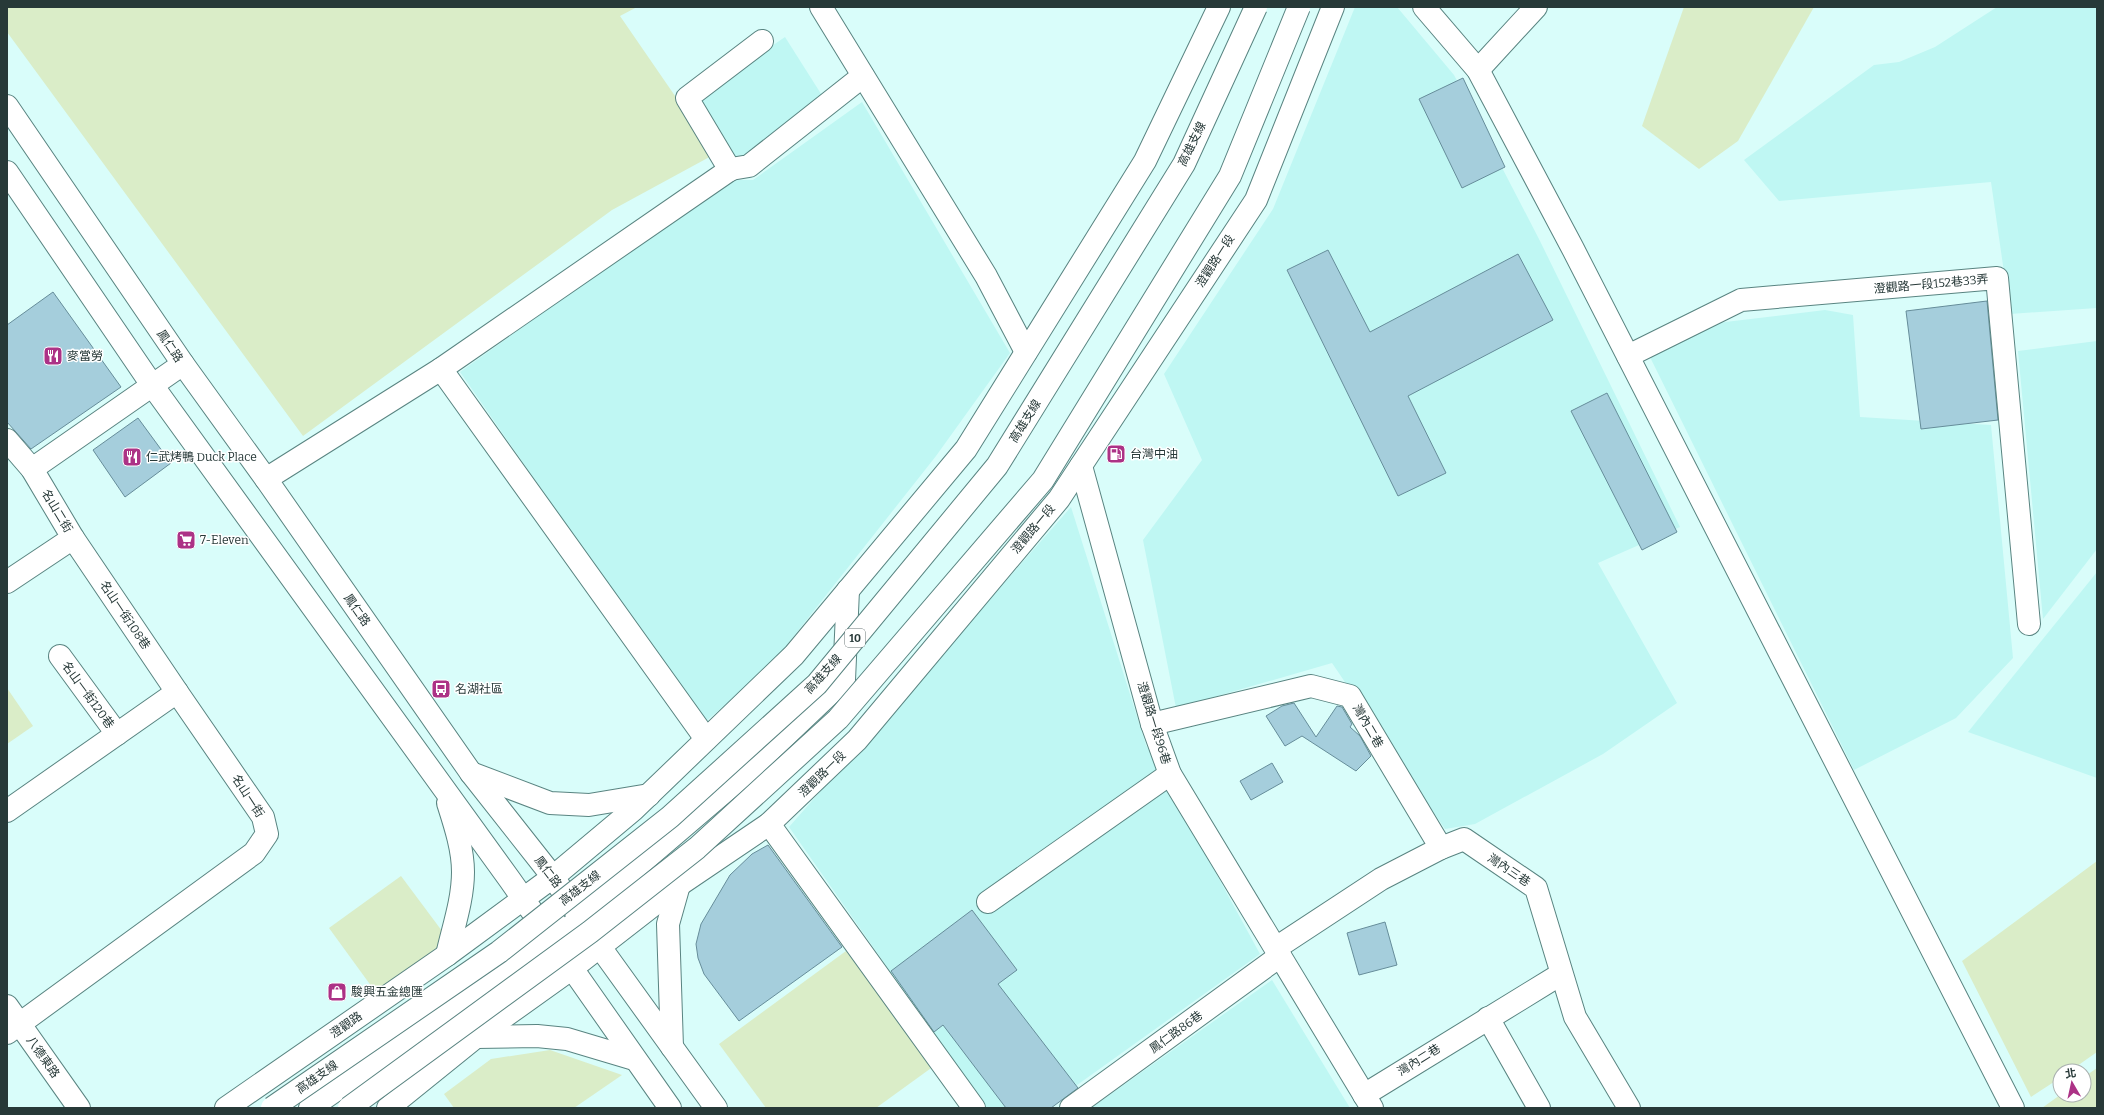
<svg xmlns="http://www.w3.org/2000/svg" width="2104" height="1115" font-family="Bitter,'Noto Sans TC',serif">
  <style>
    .built { fill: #bff7f3 }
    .green { fill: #daedc8 }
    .building { fill: #a5cedc; stroke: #668d9a }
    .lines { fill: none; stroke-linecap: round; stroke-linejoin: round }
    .minor-casing { stroke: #598481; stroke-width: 24 }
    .major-casing { stroke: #598481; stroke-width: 24 }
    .minor { stroke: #fff; stroke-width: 22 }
    .major { stroke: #fff; stroke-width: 22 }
    .highway-bridge-casing { stroke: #598481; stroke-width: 24; stroke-linecap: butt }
    .highway-bridge { stroke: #fff; stroke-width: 22 }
    .labels { text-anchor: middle; stroke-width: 3; stroke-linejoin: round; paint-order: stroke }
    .shield { fill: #fff; stroke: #687474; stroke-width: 1 }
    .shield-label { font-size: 11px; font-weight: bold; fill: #273938 }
    .street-label { font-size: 12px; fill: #273938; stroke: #fff }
    .poi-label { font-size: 12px; fill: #273938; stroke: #fff; text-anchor: start }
  </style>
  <rect width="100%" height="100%" fill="#d9fdfa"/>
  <g class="built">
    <path d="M1355 7H1397L1454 75 1540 241 1680 527 1598 563 1677 703 1603 754 1475 824 1445 829 1332 663 1176 708 1143 540 1202 460 1164 374 1273 209Z"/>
    <path d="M1997 7H2097V308L2010 314 1991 182 1779 201 1744 160 1874 65 1899 62 1935 47Z"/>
    <path d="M785 37 823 97 734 163 696 98Z"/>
    <path d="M862 102 1010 353 936 456 771 665 704 723 460 372 728 180H753Z"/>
    <path d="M1825 310 1853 315 1860 417 1991 425 2013 658 1956 718 1854 770 1648 353 1717 323Z"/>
    <path d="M2097 341V549L2043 619 2018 351Z"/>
    <path d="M1071 507 1146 745 1260 954 1045 1108H986L789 827Z"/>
    <path d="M2097 572V778L1968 732Z"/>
    <path d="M1272 980 1350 1108H1091Z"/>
  </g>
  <g class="green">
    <path d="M7 7H637L620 16 715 154 612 210 303 436 7 32Z"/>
    <path d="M1684 7H1814L1738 141 1699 169 1642 126Z"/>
    <path d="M7 688 33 726 7 744Z"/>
    <path d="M2097 861V1052L2070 1071H2060V1078L2031 1097 1962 961Z"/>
    <path d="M401 876 442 931 441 948 377 994 329 928Z"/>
    <path d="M846 951 934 1066 876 1108H766L719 1044Z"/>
    <path d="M550 1050 622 1075 574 1108H454L444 1094 491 1059Z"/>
    <path d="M2097 1068V1108H2042L2060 1095H2084V1077Z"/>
  </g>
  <g class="building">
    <path d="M1463 78 1505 167 1462 188 1419 99Z"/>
    <path d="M1328 250 1370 332 1518 254 1553 320 1408 396 1446 473 1398 496 1287 270Z"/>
    <path d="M53 292 121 387 31 449 7 422V325Z"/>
    <path d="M1987 301 1998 420 1921 429 1906 311Z"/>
    <path d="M1607 393 1677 532 1642 550 1571 411Z"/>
    <path d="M138 418 171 463 125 497 93 450Z"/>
    <path d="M1294 703 1316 737 1337 706 1342 707 1352 724 1350 727 1360 736 1371 756 1356 771 1302 736 1285 746 1266 716 1282 706Z"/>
    <path d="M1272 763 1283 782 1251 800 1240 781Z"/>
    <path d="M768 845 842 947 739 1021 704 974 698 958 696 944 701 924 730 875 752 854Z"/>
    <path d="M972 910 1017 970 998 984 1078 1088 1051 1108H1006L943 1025 934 1032 891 971Z"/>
    <path d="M1385 922 1397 965 1359 975 1347 933Z"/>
  </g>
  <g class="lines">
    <g class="minor-casing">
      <g id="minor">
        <path d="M821 7 986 276 1026 352"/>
        <path d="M1424 7 1478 70 1572 247 2013 1108"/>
        <path d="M1478 70 1536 7"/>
        <path d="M730 170 687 98 762 41"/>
        <path d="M1628 356 1741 300 1997 278 2029 624"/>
        <path d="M441 369 706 739"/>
        <path d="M7 440 32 469 73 538 7 582"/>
        <path d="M1081 466 1152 724 1170 774 1372 1108"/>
        <path d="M32 469 183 364"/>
        <path d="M266 479 441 369 731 169 749 166 863 76"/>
        <path d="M73 538 177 692"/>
        <path d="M60 656 117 734"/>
        <path d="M1152 724 1311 686 1350 696 1441 848"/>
        <path d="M7 811 177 692 263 817 267 834 254 853 7 1033"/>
        <path d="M769 824 974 1108"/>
        <path d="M988 902 1170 774"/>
        <path d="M1276 948 1381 879 1441 848 1464 839 1536 888 1575 1017 1629 1108"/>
        <path d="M7 1006 79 1108"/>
        <path d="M1488 1018 1539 1108"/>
        <path d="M1364 1095 1561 974"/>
        <path d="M226 1108 447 955 553 877 633 810 794 655 966 449 1145 161 1219 7"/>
        <path d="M388 1108 476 1037 571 969 679 885 769 824 857 740 1059 499 1256 200 1333 7"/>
        <path d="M1071 1108 1280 956"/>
      </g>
    </g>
    <g class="major-casing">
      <g id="major">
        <path d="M7 106 183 364 266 479 471 773 553 877 600 947 716 1108"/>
        <path d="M7 172 152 385 510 880 670 1108"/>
        <path d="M471 773 550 803 589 805 649 795"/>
        <path d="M557 949 579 916 744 775 844 680 848 590"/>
        <path d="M447 955C453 928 463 900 463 872 463 849 455 825 448 803"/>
        <path d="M476 1037 537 1036 567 1039 634 1059"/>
        <path d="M672 1047 668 924 679 885"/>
        <path d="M310 1108 421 1031 550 938 557 925"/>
      </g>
    </g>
    <use href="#minor" class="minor"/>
    <use href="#major" class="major"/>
    <g class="highway-bridge-casing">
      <g id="highway-bridge">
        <path d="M272 1108 499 952 670 817 817 684 997 466 1184 164 1256 7"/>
        <path d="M349 1108 590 932 697 848 838 719 1043 480 1230 176 1299 7"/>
      </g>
    </g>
    <use href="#highway-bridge" class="highway-bridge"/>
  </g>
  <defs>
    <g id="restaurant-square" transform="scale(1)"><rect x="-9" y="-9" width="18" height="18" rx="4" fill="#ac3286" stroke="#fff"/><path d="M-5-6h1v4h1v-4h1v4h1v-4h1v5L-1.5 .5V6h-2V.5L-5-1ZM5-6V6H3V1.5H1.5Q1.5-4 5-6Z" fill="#fff"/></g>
    <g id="fuel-square" transform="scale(1)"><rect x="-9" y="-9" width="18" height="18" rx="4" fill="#ac3286" stroke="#fff"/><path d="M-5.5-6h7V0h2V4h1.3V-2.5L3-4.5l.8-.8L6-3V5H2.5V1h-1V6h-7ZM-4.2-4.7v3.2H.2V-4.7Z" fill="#fff"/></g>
    <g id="supermarket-square" transform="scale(1)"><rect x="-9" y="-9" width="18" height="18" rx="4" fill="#ac3286" stroke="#fff"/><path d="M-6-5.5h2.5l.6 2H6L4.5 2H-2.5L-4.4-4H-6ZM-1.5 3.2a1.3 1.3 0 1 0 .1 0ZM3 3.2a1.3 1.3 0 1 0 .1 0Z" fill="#fff"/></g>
    <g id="bus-square" transform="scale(1)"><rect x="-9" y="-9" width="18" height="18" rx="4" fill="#ac3286" stroke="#fff"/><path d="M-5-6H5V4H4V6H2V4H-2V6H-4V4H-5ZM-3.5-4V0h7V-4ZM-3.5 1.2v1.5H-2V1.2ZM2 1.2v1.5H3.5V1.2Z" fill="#fff"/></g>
    <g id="shop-square" transform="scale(1)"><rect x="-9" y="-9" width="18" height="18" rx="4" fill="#ac3286" stroke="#fff"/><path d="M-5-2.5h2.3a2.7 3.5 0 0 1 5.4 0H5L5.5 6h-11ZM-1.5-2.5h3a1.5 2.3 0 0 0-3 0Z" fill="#fff"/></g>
  </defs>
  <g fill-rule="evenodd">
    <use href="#restaurant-square" x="53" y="356"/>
    <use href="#fuel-square" x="1116" y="454"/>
    <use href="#restaurant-square" x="132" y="457"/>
    <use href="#supermarket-square" x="186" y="540"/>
    <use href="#bus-square" x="441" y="689"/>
    <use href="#shop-square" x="337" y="992"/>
  </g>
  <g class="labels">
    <rect class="shield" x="845" y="629" width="20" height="18" rx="3"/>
    <g class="shield-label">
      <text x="855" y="642">10</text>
    </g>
    <g class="street-label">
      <text transform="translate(1192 144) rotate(-64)" y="4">高雄支線</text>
      <text transform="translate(1215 261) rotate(-57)" y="4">澄觀路一段</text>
      <text transform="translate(1931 284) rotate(-5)" y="4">澄觀路一段152巷33弄</text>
      <text transform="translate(170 346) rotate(56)" y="4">鳳仁路</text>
      <text transform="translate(1025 421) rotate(-58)" y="4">高雄支線</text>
      <text transform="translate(57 511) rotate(59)" y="4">名山二街</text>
      <text transform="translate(1033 529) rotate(-50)" y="4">澄觀路一段</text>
      <text transform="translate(357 610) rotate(55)" y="4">鳳仁路</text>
      <text transform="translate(125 615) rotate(56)" y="4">名山一街108巷</text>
      <text transform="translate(823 674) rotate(-48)" y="4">高雄支線</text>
      <text transform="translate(88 695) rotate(54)" y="4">名山一街120巷</text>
      <text transform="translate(1154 723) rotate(73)" y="4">澄觀路一段96巷</text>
      <text transform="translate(1368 726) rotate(60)" y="4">灣內二巷</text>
      <text transform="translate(822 774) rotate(-44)" y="4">澄觀路一段</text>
      <text transform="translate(248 796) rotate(57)" y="4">名山一街</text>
      <text transform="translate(1509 870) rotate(34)" y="4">灣內三巷</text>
      <text transform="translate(548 872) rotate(53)" y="4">鳳仁路</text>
      <text transform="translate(580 888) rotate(-38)" y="4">高雄支線</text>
      <text transform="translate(346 1025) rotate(-35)" y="4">澄觀路</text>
      <text transform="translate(1176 1032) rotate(-36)" y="4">鳳仁路86巷</text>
      <text transform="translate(43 1057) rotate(55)" y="4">八德東路</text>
      <text transform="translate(1419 1060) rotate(-32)" y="4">灣內二巷</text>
      <text transform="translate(317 1077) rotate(-35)" y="4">高雄支線</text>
    </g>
    <g class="poi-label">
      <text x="67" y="360">麥當勞</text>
      <text x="1130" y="458">台灣中油</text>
      <text x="146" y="461">仁武烤鴨 Duck Place</text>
      <text x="200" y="544">7-Eleven</text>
      <text x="455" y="693">名湖社區</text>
      <text x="351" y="996">駿興五金總匯</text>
    </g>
  </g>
  <rect width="2104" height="1115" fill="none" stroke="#273938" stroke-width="16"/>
  <g transform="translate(2072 1083) rotate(351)"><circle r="19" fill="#ffffff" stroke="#a9b0af"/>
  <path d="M0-3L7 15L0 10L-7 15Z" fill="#ac3286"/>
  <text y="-6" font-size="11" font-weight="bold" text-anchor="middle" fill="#273938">北</text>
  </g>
</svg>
